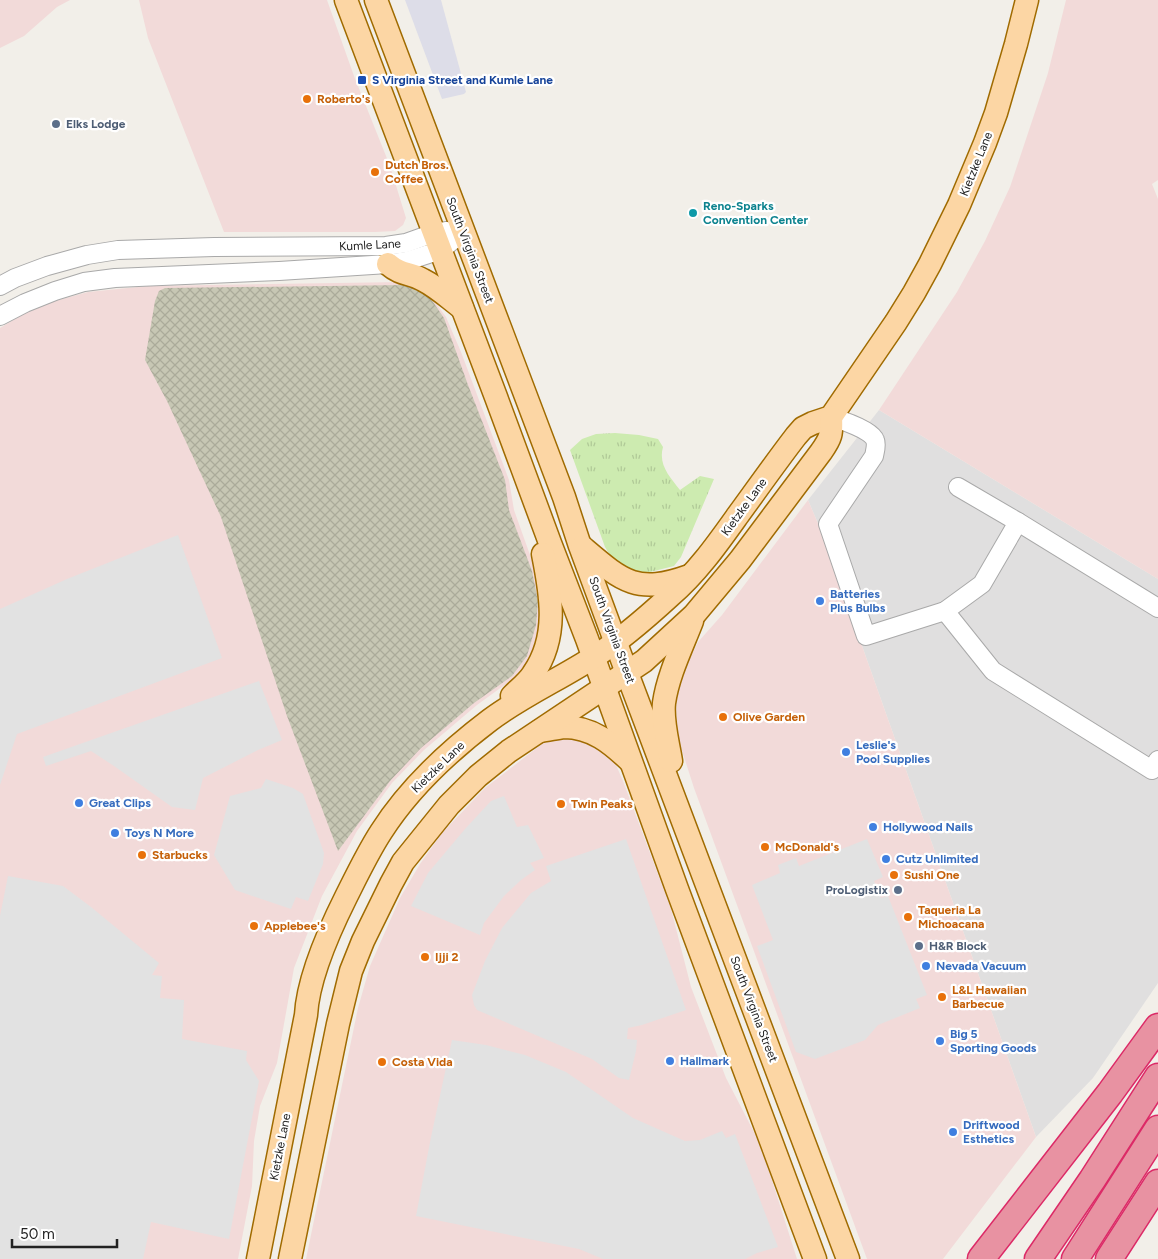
<svg xmlns="http://www.w3.org/2000/svg" width="1158" height="1259" font-family="Figtree,sans-serif">
  <style>
    .residential { fill: #e0dfdf }
    .commercial { fill: #f2dad9 }
    .construction { fill: url(#construction-cross-hatch) }
    .grass { fill: url(#grass-tufts) }
    .parking { fill: #e2e2e2 }
    .plaza { fill: #dddde8 }
    .lines { fill: none; stroke-linecap: round; stroke-linejoin: round }
    .minor-casing { stroke: #a9a9a9; stroke-width: 20 }
    .major-casing { stroke: #a06b00; stroke-width: 25 }
    .highway-casing { stroke: #dc2a67; stroke-width: 29 }
    .minor { stroke: #fff; stroke-width: 18 }
    .major { stroke: #fcd6a4; stroke-width: 22 }
    .highway { stroke: #e892a2; stroke-width: 26 }
    .transit-dot { fill: #1a4fb4; stroke: #fff; stroke-width: 2 }
    .food-dot { fill: #e8710a; stroke: #fff; stroke-width: 2 }
    .service-dot { fill: #5c6f8a; stroke: #fff; stroke-width: 2 }
    .culture-dot { fill: #0f9aa8; stroke: #fff; stroke-width: 2 }
    .shop-dot { fill: #3f7fe0; stroke: #fff; stroke-width: 2 }
    .labels { text-anchor: middle; stroke-width: 4.5; stroke-linejoin: round; paint-order: stroke }
    .transit-label { font-size: 12px; font-weight: bold; fill: #164399; stroke: #fff; text-anchor: start }
    .food-label { font-size: 12px; font-weight: bold; fill: #c56008; stroke: #fff; text-anchor: start }
    .service-label { font-size: 12px; font-weight: bold; fill: #4e5e75; stroke: #fff; text-anchor: start }
    .street-label { font-size: 12px; fill: #222; stroke: #fff }
    .culture-label { font-size: 12px; font-weight: bold; fill: #0d838f; stroke: #fff; text-anchor: start }
    .shop-label { font-size: 12px; font-weight: bold; fill: #366cbe; stroke: #fff; text-anchor: start }
  </style>
  <defs>
    <pattern id="construction-cross-hatch" width="8" height="8" patternUnits="userSpaceOnUse" patternTransform="scale(1.25)"><rect width="8" height="8" fill="#c7c7b4"/><path d="M0 0l8 8M0 8l8-8" fill="none" stroke="#abab9a"/></pattern>
    <pattern id="grass-tufts" width="24" height="20" patternUnits="userSpaceOnUse" patternTransform="scale(1.25)"><rect width="24" height="20" fill="#cdebb0"/><path d="M3 7l-1-3M5 7V3M7 7l1-3M15 17l-1-3M17 17v-4M19 17l1-3" fill="none" stroke="#b0c997"/></pattern>
  </defs>
  <rect width="100%" height="100%" fill="#f2efe9"/>
  <path class="residential" d="M879 410 1158 579V983L1093 1078 1036 1137 822 533 808 500Z"/>
  <g class="commercial">
    <path d="M0 0H70L57 7 24 36 0 48Z"/>
    <path d="M139 0H327L354 76 390 166 406 218 403 225 395 231 375 232H224L148 38Z"/>
    <path d="M1066 0H1158V180L1152 184 1158 199V579L879 410 957 292 985 241 1010 187 1048 73Z"/>
    <path d="M403 282 432 298 446 317 461 352 509 480 514 510 535 569 541 600 540 626 531 657 514 678 477 705 424 750 392 783 357 831 322 896 294 968 277 1063 260 1106 254 1141 252 1186 238 1259H0V328L23 314 55 301 88 292 148 286Z"/>
    <path d="M808 500 822 533 1036 1137 943 1259H867L694 788 677 735 676 698 685 668 698 642 722 615Z"/>
    <path d="M562 737 585 739 613 758 623 781 671 909 691 987 726 1078 755 1134 770 1174 797 1259H306L358 1008 370 966 400 898 420 864 442 833 485 788 542 744Z"/>
  </g>
  <path class="construction" d="M403 285 422 291 431 299 444 318 468 385 505 480 509 510 532 571 538 601 536 625 527 656 512 676 474 703 421 748 390 781 338 851 287 716 221 517 167 401 145 360 155 301 159 291 165 288Z"/>
  <path class="grass" d="M615 433 639 435 658 439 663 447C658 465 670 477 680 490L700 476 714 479 681 557 674 566 650 572H637L624 566 611 557 605 547 570 450 582 439 596 434Z"/>
  <g class="parking">
    <path d="M178 535 222 658 17 734 0 785V609L67 579Z"/>
    <path d="M259 681 282 740 258 750 203 778 195 810 172 807 114 766 91 751 46 766 43 757Z"/>
    <path d="M266 779 293 788 303 794 324 853 323 864 308 901 296 897 291 909 235 890 214 855 230 796 261 788Z"/>
    <path d="M504 796 517 827 528 825 544 858 530 863 535 870 521 880 504 896 484 923 480 935 411 906 428 873 465 829 491 801Z"/>
    <path d="M626 839 686 1010 642 1025 628 1028 627 1039 637 1040 636 1051 629 1080 619 1078 592 1059 477 1010 474 1005 472 995 485 961 502 928 531 893 551 881 546 866Z"/>
    <path d="M867 839 883 877 874 881 881 898 888 896 927 995 916 999 920 1008 878 1025 865 1040 815 1059 796 1052 757 946 773 940 752 885 780 873 778 865 796 858 799 866Z"/>
    <path d="M8 876 63 886 91 907 159 963 152 975 162 976 160 998 184 1000 182 1039 247 1051 246 1060 259 1081 229 1239 151 1222 143 1259H0V916Z"/>
    <path d="M452 1040 486 1045 525 1055 566 1072 633 1118 685 1141 700 1140 722 1131 726 1138 735 1134 778 1247 757 1253 745 1259H603L579 1249 416 1216 431 1137Z"/>
  </g>
  <path class="plaza" d="M405 0H441L466 92 464 94 442 99Z"/>
  <g class="lines">
    <g class="minor-casing">
      <g id="minor">
        <path d="M0 286 15 278 47 266 87 255 118 250 214 247 386 246 406 243 434 233 447 231"/>
        <path d="M0 316 25 303 55 291 84 282 115 278 279 271 388 264 407 261 441 250 453 240 462 228"/>
        <path d="M831 417C841 420 872 430 875 440 877 445 875 451 874 456L828 524 866 636 945 611 982 584 1018 522 958 487"/>
        <path d="M1018 522 1158 608"/>
        <path d="M945 611 993 671 1152 770 1158 760"/>
      </g>
    </g>
    <g class="major-casing">
      <g id="major">
        <path d="M346 0 496 397 550 543 587 639 677 889 815 1259"/>
        <path d="M376 0 564 497 580 546 627 673 848 1259"/>
        <path d="M388 264C402 276 409 272 423 280 437 287 450 299 462 308"/>
        <path d="M582 547C622 581 636 595 689 576"/>
        <path d="M512 696C519 689 528 682 533 674 559 637 551 594 543 554"/>
        <path d="M540 731C548 730 556 728 564 727 592 727 611 743 630 761"/>
        <path d="M671 761C668 742 662 722 664 703 668 675 682 647 692 621"/>
        <path d="M258 1259 306 1015C308 978 329 931 346 897 357 875 368 852 381 832 409 788 449 751 490 720 522 696 560 679 594 657 621 640 646 618 670 596 697 573 718 543 738 515 757 489 776 462 796 436L803 428 813 423 831 417 896 322 914 293 930 264 959 205 985 143 996 113 1016 44 1027 0"/>
        <path d="M290 1259 338 1024 351 971 363 941 391 884 403 862 449 805 478 776 509 751 644 661 694 615 740 560 821 452C831 438 832 434 831 417"/>
      </g>
    </g>
    <g class="highway-casing">
      <g id="highway">
        <path d="M981 1259 1110 1093 1158 1027"/>
        <path d="M1038 1259 1092 1180 1158 1077"/>
        <path d="M1075 1259 1158 1129"/>
        <path d="M1109 1259 1158 1183"/>
      </g>
    </g>
    <use href="#minor" class="minor"/>
    <use href="#major" class="major"/>
    <use href="#highway" class="highway"/>
  </g>
  <rect class="transit-dot" x="357" y="75" width="10" height="10" rx="2.5"/>
  <g class="food-dot">
    <circle cx="307" cy="99" r="5"/>
    <circle cx="375" cy="172" r="5"/>
    <circle cx="723" cy="717" r="5"/>
    <circle cx="561" cy="804" r="5"/>
    <circle cx="765" cy="847" r="5"/>
    <circle cx="142" cy="855" r="5"/>
    <circle cx="894" cy="875" r="5"/>
    <circle cx="908" cy="917" r="5"/>
    <circle cx="254" cy="926" r="5"/>
    <circle cx="425" cy="957" r="5"/>
    <circle cx="942" cy="997" r="5"/>
    <circle cx="382" cy="1062" r="5"/>
  </g>
  <g class="service-dot">
    <circle cx="56" cy="124" r="5"/>
    <circle cx="898" cy="890" r="5"/>
    <circle cx="919" cy="946" r="5"/>
  </g>
  <circle class="culture-dot" cx="693" cy="213" r="5"/>
  <g class="shop-dot">
    <circle cx="820" cy="601" r="5"/>
    <circle cx="846" cy="752" r="5"/>
    <circle cx="79" cy="803" r="5"/>
    <circle cx="873" cy="827" r="5"/>
    <circle cx="115" cy="833" r="5"/>
    <circle cx="886" cy="859" r="5"/>
    <circle cx="926" cy="966" r="5"/>
    <circle cx="940" cy="1041" r="5"/>
    <circle cx="670" cy="1061" r="5"/>
    <circle cx="953" cy="1132" r="5"/>
  </g>
  <g class="labels">
    <g class="transit-label">
      <text x="372" y="84">S Virginia Street and Kumle Lane</text>
    </g>
    <g class="food-label">
      <text x="317" y="103">Roberto's</text>
      <text x="385" y="169">Dutch Bros.<tspan x="385" dy="14">Coffee</tspan></text>
      <text x="733" y="721">Olive Garden</text>
      <text x="571" y="808">Twin Peaks</text>
      <text x="775" y="851">McDonald's</text>
      <text x="152" y="859">Starbucks</text>
      <text x="904" y="879">Sushi One</text>
      <text x="918" y="914">Taqueria La<tspan x="918" dy="14">Michoacana</tspan></text>
      <text x="264" y="930">Applebee's</text>
      <text x="435" y="961">Ijji 2</text>
      <text x="952" y="994">L&amp;L Hawaiian<tspan x="952" dy="14">Barbecue</tspan></text>
      <text x="392" y="1066">Costa Vida</text>
    </g>
    <g class="service-label">
      <text x="66" y="128">Elks Lodge</text>
      <text x="888" y="894" text-anchor="end">ProLogistix</text>
      <text x="929" y="950">H&amp;R Block</text>
    </g>
    <g class="street-label">
      <text transform="translate(976 164) rotate(-68)" y="4">Kietzke Lane</text>
      <text transform="translate(370 245) rotate(-3)" y="4">Kumle Lane</text>
      <text transform="translate(470 250) rotate(69)" y="4">South Virginia Street</text>
      <text transform="translate(744 507) rotate(-54)" y="4">Kietzke Lane</text>
      <text transform="translate(612 630) rotate(70)" y="4">South Virginia Street</text>
      <text transform="translate(438 767) rotate(-44)" y="4">Kietzke Lane</text>
      <text transform="translate(754 1009) rotate(69)" y="4">South Virginia Street</text>
      <text transform="translate(280 1147) rotate(-79)" y="4">Kietzke Lane</text>
    </g>
    <g class="culture-label">
      <text x="703" y="210">Reno-Sparks<tspan x="703" dy="14">Convention Center</tspan></text>
    </g>
    <g class="shop-label">
      <text x="830" y="598">Batteries<tspan x="830" dy="14">Plus Bulbs</tspan></text>
      <text x="856" y="749">Leslie's<tspan x="856" dy="14">Pool Supplies</tspan></text>
      <text x="89" y="807">Great Clips</text>
      <text x="883" y="831">Hollywood Nails</text>
      <text x="125" y="837">Toys N More</text>
      <text x="896" y="863">Cutz Unlimited</text>
      <text x="936" y="970">Nevada Vacuum</text>
      <text x="950" y="1038">Big 5<tspan x="950" dy="14">Sporting Goods</tspan></text>
      <text x="680" y="1065">Hallmark</text>
      <text x="963" y="1129">Driftwood<tspan x="963" dy="14">Esthetics</tspan></text>
    </g>
  </g>
  <path d="M12 1239v8h105v-8" fill="none" stroke="#222222" stroke-width="2.5"/>
  <text x="20" y="1239" font-size="15" fill="#222222" stroke="#ffffff" stroke-width="4" paint-order="stroke">50 m</text>
</svg>
